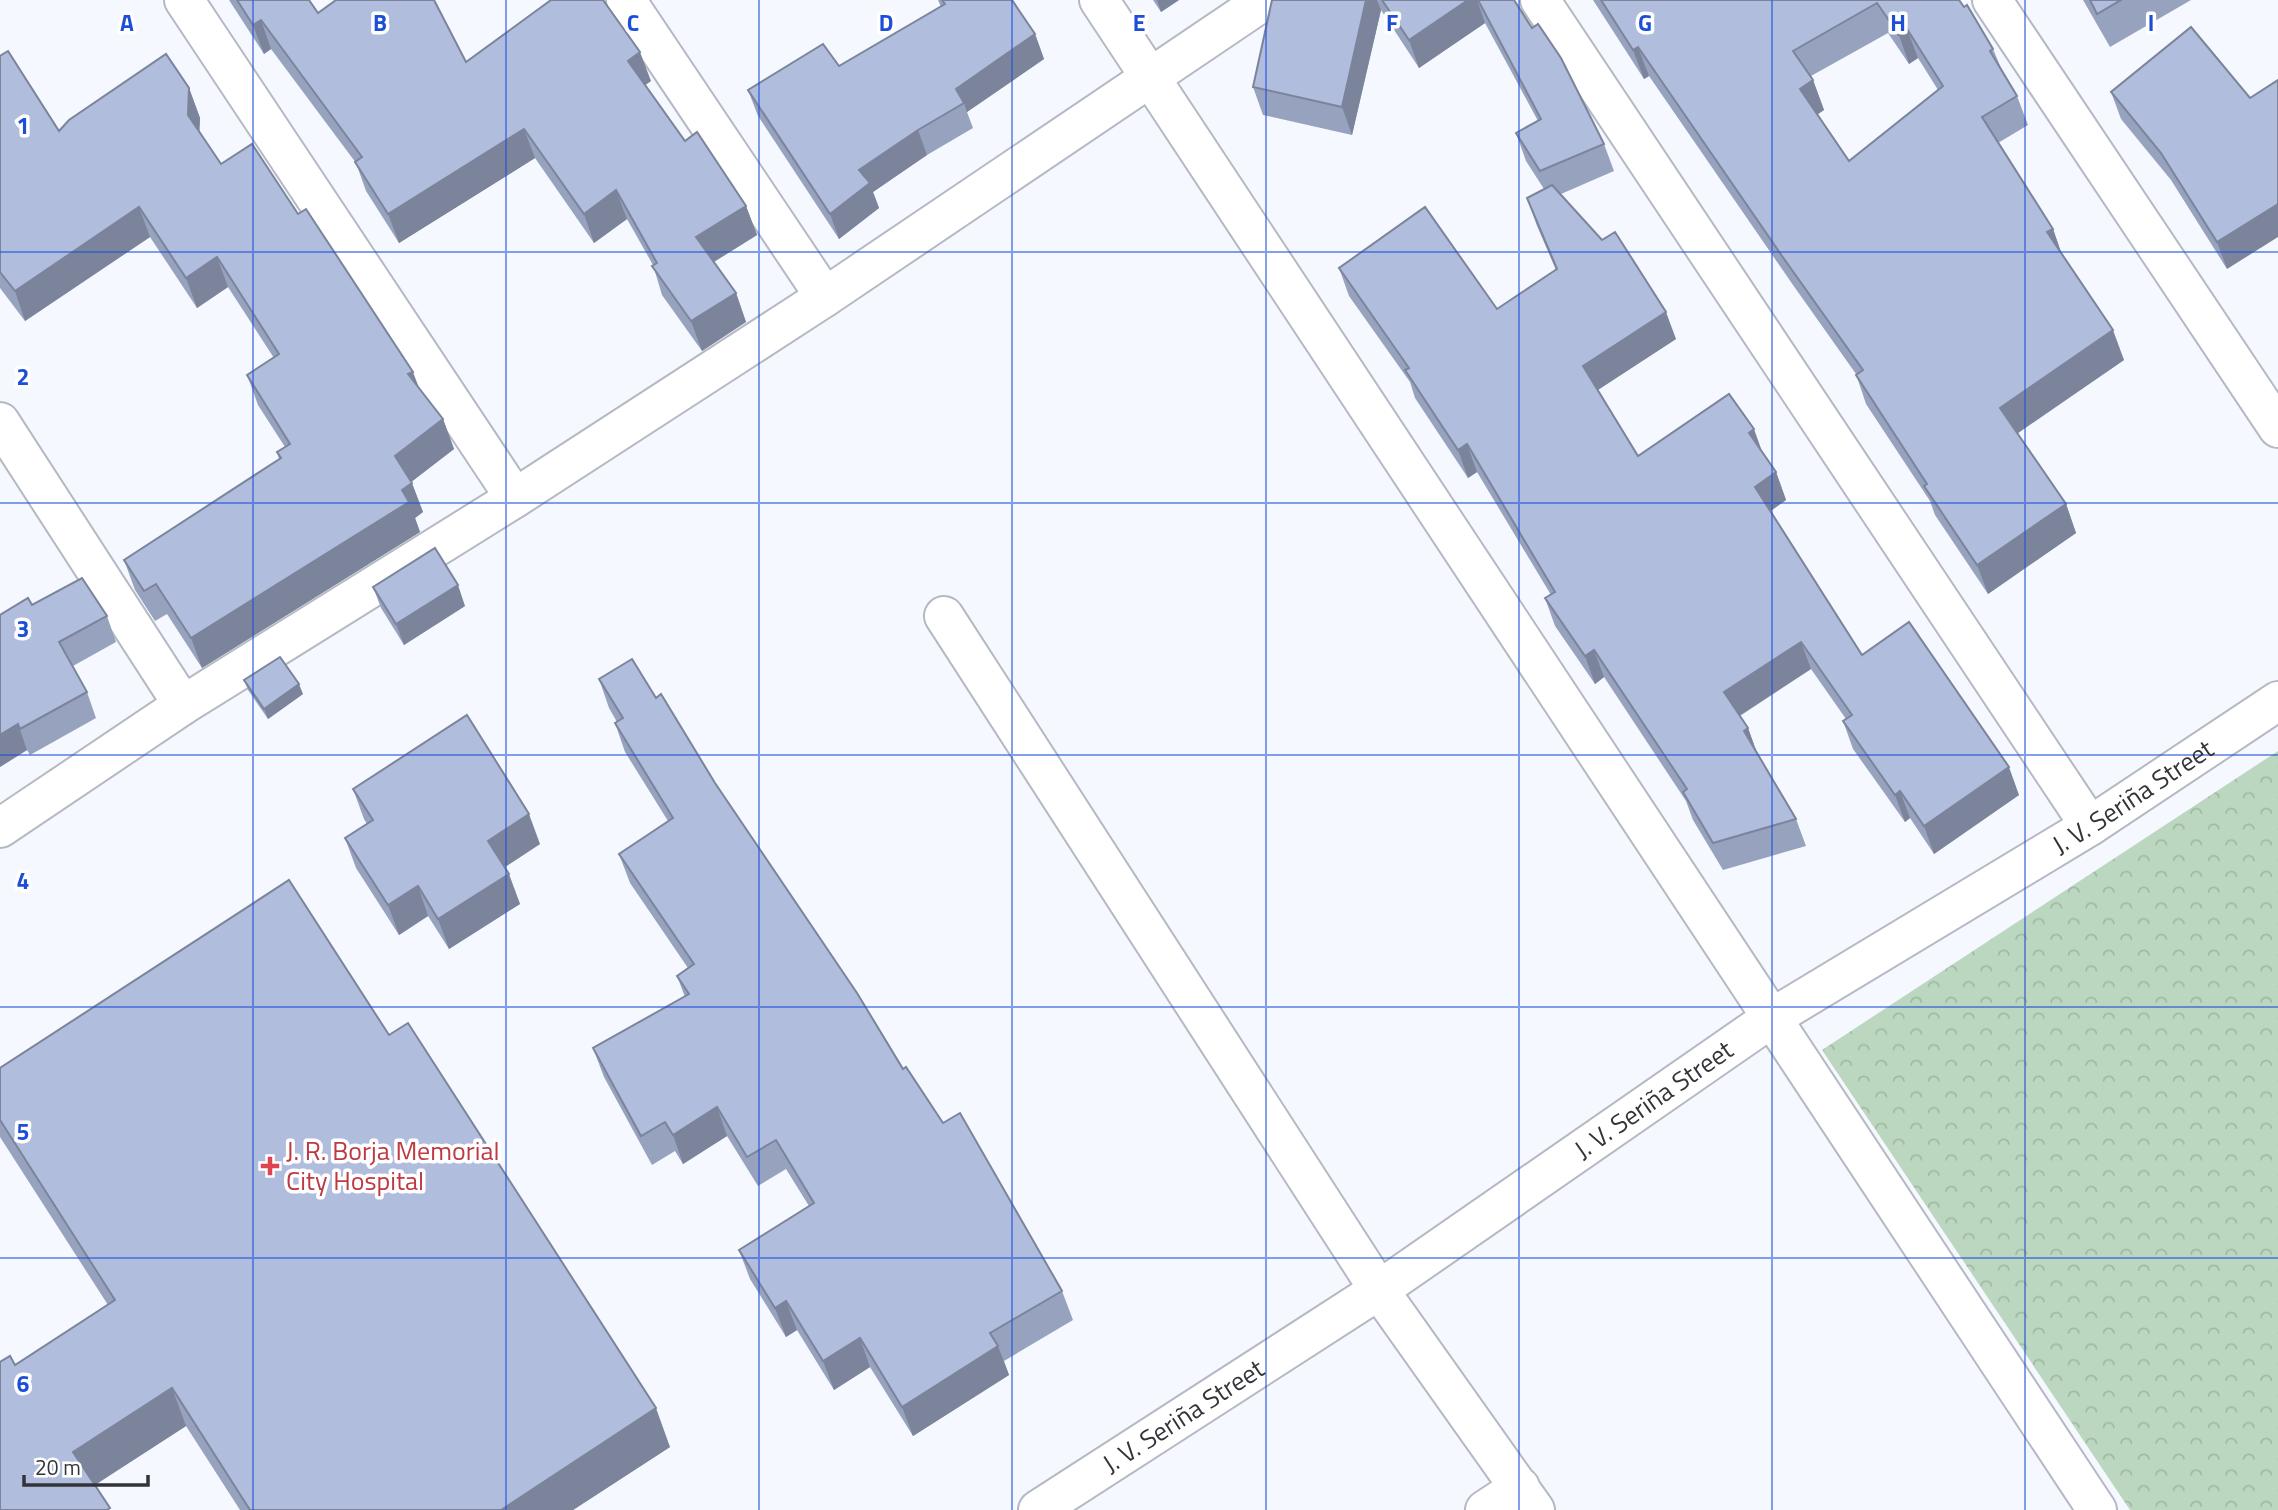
<svg xmlns="http://www.w3.org/2000/svg" width="2278" height="1510" font-family="'Titillium Web',sans-serif">
  <style>
    .park { fill: url(#park-crowns) }
    .lines { fill: none; stroke-linecap: round; stroke-linejoin: round }
    .minor-casing { stroke: #b5b9c3; stroke-width: 42 }
    .minor { stroke: #fff; stroke-width: 38 }
    .wall { fill: #97a3be; fill-rule: evenodd }
    .shaded-wall { fill: #7b849b }
    .building { fill: #b0bddd; stroke: #7b849b; stroke-width: 2; fill-rule: evenodd }
    .grid { fill: none; stroke: #1d4ed8; stroke-width: 2; stroke-opacity: 0.55 }
    .health-dot { fill: #e0444e; stroke: #fff; stroke-width: 2.5 }
    .labels { text-anchor: middle; stroke-width: 7; stroke-linejoin: round; paint-order: stroke }
    .street-label { font-size: 26px; fill: #333438; stroke: #fff }
    .health-label { font-size: 26px; fill: #be3a42; stroke: #fff; text-anchor: start }
    .grid-label { font-size: 23px; text-anchor: middle; font-weight: bold; fill: #1d4ed8; stroke: #fff; stroke-width: 7; stroke-linejoin: round; paint-order: stroke }
  </style>
  <defs>
    <pattern id="park-crowns" width="20" height="18" patternUnits="userSpaceOnUse" patternTransform="scale(1.75)"><rect width="20" height="18" fill="#bbd7bf"/><path d="M2 6a3 3 0 1 1 6 0M12 15a3 3 0 1 1 6 0" fill="none" stroke="#a1b9a5"/></pattern>
  </defs>
  <rect width="100%" height="100%" fill="#f5f8fe"/>
  <path class="park" d="M2278 751V1510H2130L1822 1050Z"/>
  <g class="lines">
    <g class="minor-casing">
      <g id="minor">
        <path d="M184 0 515 498"/>
        <path d="M626 0 825 297"/>
        <path d="M1099 0 2097 1510"/>
        <path d="M1540 0 2090 826"/>
        <path d="M1992 0 2278 428"/>
        <path d="M0 422 183 705"/>
        <path d="M944 616 1379 1290 1535 1510"/>
        <path d="M0 828 183 705 515 498 825 297 1265 0"/>
        <path id="s1" d="M1038 1510 1379 1290 1770 1019 2090 826 2278 701"/>
        <path d="M1485 1510 1520 1487"/>
      </g>
    </g>
    <use href="#minor" class="minor"/>
  </g>
  <g class="wall">
    <path d="M229 0H309L318 13 466 62 651 81 645 85 685 141 746 206 757 235 714 262 736 293 746 322 702 351 662 295 653 265 627 219 594 243 535 158 399 243 366 191 356 163 271 49 264 54Z"/>
    <path d="M938 0H1012L1035 34 1044 59 967 112 973 128 927 155 873 192 879 208 839 239 758 116 748 90 839 66 941 7Z"/>
    <path d="M1153 0H1179L1161 12Z"/>
    <path d="M1272 0H1514L1604 144 1614 171 1561 194 1676 339 1598 390 1638 456 1762 452 1776 472 1786 500 1770 511 1862 655 2019 795 1934 854 1910 818 1905 822 1853 749 1843 721 1846 719 1811 669 1740 716 1748 728 1757 753 1796 819 1806 846 1723 870 1693 820 1686 801 1604 677 1595 684 1555 626 1545 598 1551 595 1477 472 1468 478 1415 398 1410 382 1349 296 1339 268 1497 309 1556 270 1537 226 1527 198 1544 189 1526 161 1516 133 1538 121 1485 23 1419 68 1381 10 1352 135 1263 115 1253 87Z"/>
    <path d="M1593 0H1959L1993 49 2001 68 2017 96 2028 125 1998 143 2053 229 2062 255 2124 360 2017 433 2066 504 2076 533 1988 594 1935 515 1930 501 1866 404 1856 374 1793 285 1649 76 1644 79ZM1888 33 1909 64 1918 58 1938 90 1849 161 1817 114 1824 110 1813 80 1811 76Z"/>
    <path d="M2083 0H2191L2110 47Z"/>
    <path d="M2191 27 2227 269 2171 180 2121 119 2111 92Z"/>
    <path d="M0 56 59 131 189 88 200 118 199 131 221 164 298 214 419 388 443 419 454 449 411 482 423 512 415 518 420 532 202 668 167 614 155 621 135 590 124 560 279 459 277 452 285 447 258 405 247 375 274 358 228 287 197 308 150 237 25 321 0 288Z"/>
    <path d="M373 587 465 606 404 645 381 608Z"/>
    <path d="M32 605 107 616 116 642 73 666 87 692 96 718 30 755 27 750 0 767Z"/>
    <path d="M599 679 656 698 715 783 903 1069 943 1123 1062 1291 1073 1320 1004 1361 1009 1375 913 1436 870 1367 834 1390 797 1330 786 1337 750 1279 739 1250 809 1206 786 1169 758 1186 727 1136 683 1164 675 1151 652 1165 604 1077 593 1048 685 997 677 976 688 968 630 883 619 854 668 821 625 752 615 723 617 722 609 708Z"/>
    <path d="M244 680 303 694 268 719 248 690Z"/>
    <path d="M353 789 540 844 505 867 520 904 449 949 428 916 399 935 356 868 345 838 367 824 364 819Z"/>
    <path d="M389 1035 670 1447 573 1510H240L186 1426 95 1485 15 1365 108 1305 0 1137V1068Z"/>
  </g>
  <g class="shaded-wall">
    <path d="M1157 0H1179L1161 12Z"/>
    <path d="M1366 0H1377L1381 10 1352 135 1342 107Z"/>
    <path d="M1468 0H1477L1485 23 1419 68 1409 40Z"/>
    <path d="M261 20 271 49 264 54 253 25Z"/>
    <path d="M1907 29 1918 58 1909 64 1899 35Z"/>
    <path d="M1035 34 1044 59 967 112 964 103 956 89Z"/>
    <path d="M1638 47 1649 76 1644 79 1633 50Z"/>
    <path d="M640 52 651 81 638 90 628 61Z"/>
    <path d="M1813 80 1824 110 1811 119 1800 89Z"/>
    <path d="M189 88 200 118 199 144 188 115Z"/>
    <path d="M524 129 535 158 399 243 388 214Z"/>
    <path d="M918 130 927 155 873 192 879 208 839 239 830 214 859 170Z"/>
    <path d="M616 190 627 219 594 243 584 214Z"/>
    <path d="M2278 204V237L2227 269 2217 242Z"/>
    <path d="M746 206 757 235 707 266 696 237Z"/>
    <path d="M139 207 150 237 25 321 15 291Z"/>
    <path d="M2053 229 2063 258 2047 232Z"/>
    <path d="M217 257 228 287 197 308 186 278Z"/>
    <path d="M736 293 746 322 702 351 691 321Z"/>
    <path d="M1666 312 1676 339 1593 393 1583 366Z"/>
    <path d="M2113 330 2124 360 2011 438 2000 408Z"/>
    <path d="M413 372 424 401 408 374Z"/>
    <path d="M443 419 454 449 406 486 395 456Z"/>
    <path d="M1754 429 1764 457 1749 433Z"/>
    <path d="M1467 444 1477 472 1468 478 1458 450Z"/>
    <path d="M1776 472 1786 500 1765 515 1755 487Z"/>
    <path d="M412 483 423 512 415 518 420 532 202 668 191 638Z"/>
    <path d="M2066 504 2076 533 1988 594 1977 565Z"/>
    <path d="M458 585 465 606 404 645 396 624Z"/>
    <path d="M1801 642 1811 669 1734 719 1724 692Z"/>
    <path d="M1594 650 1604 677 1595 684 1585 656Z"/>
    <path d="M299 684 303 694 268 719 264 709Z"/>
    <path d="M18 724 27 750 0 767V735Z"/>
    <path d="M1748 728 1758 756 1744 731Z"/>
    <path d="M2009 767 2019 795 1934 854 1924 826Z"/>
    <path d="M1900 791 1910 818 1905 822 1895 795Z"/>
    <path d="M529 814 540 844 499 871 488 841Z"/>
    <path d="M509 874 520 904 449 949 438 919Z"/>
    <path d="M418 886 428 916 399 935 388 905Z"/>
    <path d="M717 1107 727 1136 683 1164 673 1135Z"/>
    <path d="M786 1301 797 1330 786 1337 775 1308Z"/>
    <path d="M860 1338 870 1367 834 1390 823 1361Z"/>
    <path d="M998 1346 1009 1375 913 1436 902 1407Z"/>
    <path d="M172 1388 186 1426 87 1490 73 1452Z"/>
    <path d="M656 1408 670 1447 573 1510H501Z"/>
  </g>
  <g class="building">
    <path d="M237 0H309L318 13 336 0H434L466 62 551 0H603L640 52 628 61 685 141 697 132 746 206 696 237 736 293 691 321 652 266 657 263 616 190 584 214 524 129 388 214 355 162 362 157 261 20 253 25Z"/>
    <path d="M942 0H1012L1035 34 956 89 964 103 918 130 859 170 870 183 830 214 748 90 823 44 839 66 945 4Z"/>
    <path d="M1272 0H1366L1342 107 1253 87Z"/>
    <path d="M1382 0H1468L1409 40Z"/>
    <path d="M1478 0H1514L1532 28 1538 24 1561 58 1604 144 1540 171 1516 133 1541 119Z"/>
    <path d="M1601 0H1959L1964 7 1967 5 1993 49 1990 51 2017 96 1982 117 2053 229 2047 232 2113 330 2000 408 2066 504 1977 565 1924 486 1927 484 1856 375 1863 370 1782 256 1638 47 1633 50ZM1877 3 1899 35 1907 29 1943 86 1849 161 1800 89 1813 80 1793 51Z"/>
    <path d="M2090 0H2121L2097 14Z"/>
    <path d="M2191 27 2250 98 2278 80V204L2217 242 2161 153 2111 92Z"/>
    <path d="M8 51 59 131 69 120 166 54 189 88 188 115 221 164 252 144 298 214 306 209 413 372 408 374 443 419 395 456 412 483 402 490 409 502 191 638 156 584 144 591 124 560 281 458 277 452 290 444 247 375 279 354 217 257 186 278 139 207 15 291 0 272V56Z"/>
    <path d="M1552 185 1602 240 1615 232 1666 312 1583 366 1638 456 1729 394 1754 429 1749 433 1776 472 1755 487 1862 655 1909 622 2009 767 1924 826 1900 791 1895 795 1843 721 1852 715 1801 642 1724 692 1748 728 1744 731 1796 819 1713 843 1683 792 1687 789 1594 650 1585 656 1545 598 1555 592 1467 444 1458 450 1405 370 1409 368 1339 268 1425 207 1497 309 1557 269 1527 198Z"/>
    <path d="M435 548 458 585 396 624 373 587Z"/>
    <path d="M82 578 107 616 59 642 87 692 20 729 18 724 0 735V615L28 598 32 605Z"/>
    <path d="M280 657 299 684 264 709 244 680Z"/>
    <path d="M632 659 656 698 661 694 715 783 857 993 903 1069 906 1067 943 1123 960 1113 1062 1291 990 1333 998 1346 902 1407 860 1338 823 1361 786 1301 775 1308 739 1250 814 1203 776 1140 747 1157 717 1107 673 1135 665 1122 641 1136 593 1048 689 994 677 976 694 964 619 854 673 818 615 723 623 718 599 679Z"/>
    <path d="M467 715 529 814 488 841 509 874 438 919 418 886 388 905 345 838 373 820 353 789Z"/>
    <path d="M289 880 389 1035 408 1023 656 1408 501 1510H250L172 1388 73 1452 110 1508 107 1510H0V1362L10 1356 15 1365 115 1300 0 1120V1068Z"/>
  </g>
  <path class="grid" d="M253 0V1510M506 0V1510M759 0V1510M1012 0V1510M1266 0V1510M1519 0V1510M1772 0V1510M2025 0V1510M0 252H2278M0 503H2278M0 755H2278M0 1007H2278M0 1258H2278"/>
  <path class="health-dot" d="M266.5 1155.5h7v7h7v7h-7v7h-7v-7h-7v-7h7z"/>
  <g class="labels">
    <g class="street-label">
      <text dy="9" stroke="none"><textPath href="#s1" startOffset="1307">J. V. Seriña Street</textPath></text>
      <text dy="9" stroke="none"><textPath href="#s1" startOffset="740">J. V. Seriña Street</textPath></text>
      <text dy="9" stroke="none"><textPath href="#s1" startOffset="173">J. V. Seriña Street</textPath></text>
    </g>
    <g class="health-label">
      <text x="286" y="1160">J. R. Borja Memorial<tspan x="286" dy="30">City Hospital</tspan></text>
    </g>
  </g>
  <g class="grid-label">
    <text x="127" y="31">A</text>
    <text x="380" y="31">B</text>
    <text x="633" y="31">C</text>
    <text x="886" y="31">D</text>
    <text x="1139" y="31">E</text>
    <text x="1392" y="31">F</text>
    <text x="1645" y="31">G</text>
    <text x="1898" y="31">H</text>
    <text x="2151" y="31">I</text>
    <text x="23" y="134">1</text>
    <text x="23" y="385">2</text>
    <text x="23" y="637">3</text>
    <text x="23" y="889">4</text>
    <text x="23" y="1140">5</text>
    <text x="23" y="1392">6</text>
  </g>
  <path d="M24 1475v10h124v-10" fill="none" stroke="#333438" stroke-width="3.5"/>
  <text x="35" y="1475" font-size="21" fill="#333438" stroke="#ffffff" stroke-width="5" paint-order="stroke">20 m</text>
</svg>
